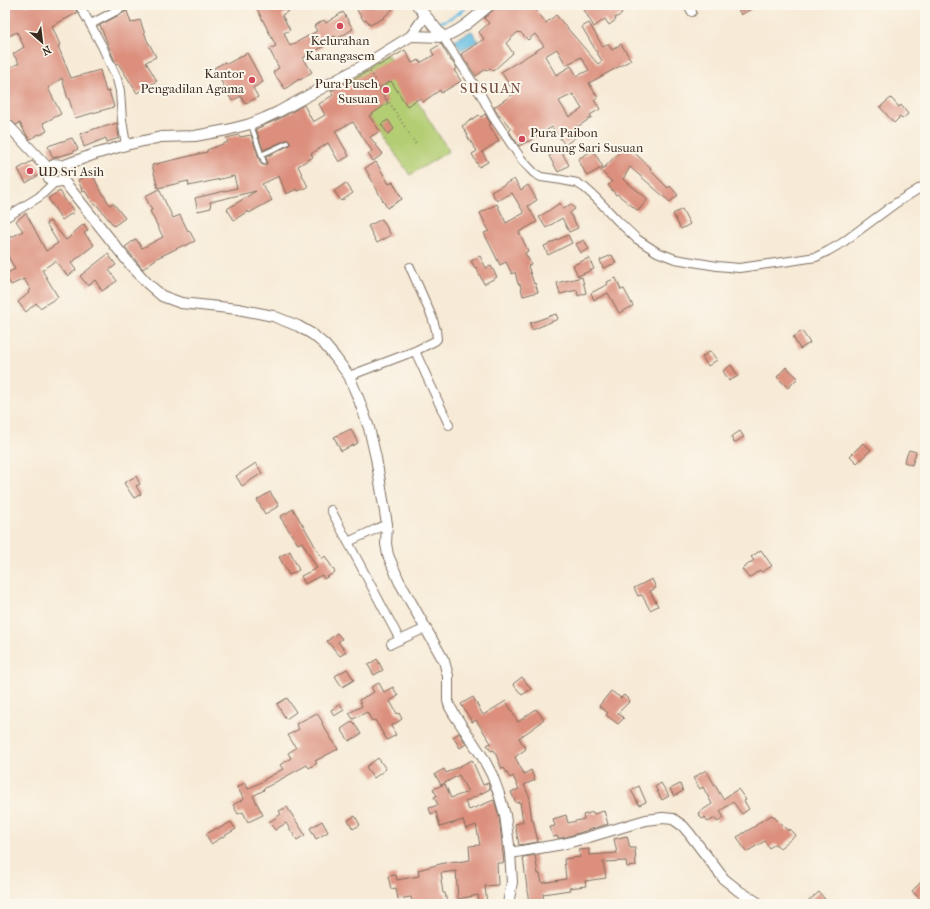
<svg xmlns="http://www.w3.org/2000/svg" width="930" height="909" font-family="'IM FELL French Canon',serif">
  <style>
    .green { fill: #b3cd73; stroke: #777c48 }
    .water { fill: #64bde2; stroke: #507480 }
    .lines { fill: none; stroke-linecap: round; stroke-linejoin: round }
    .stream { stroke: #64bde2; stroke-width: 2.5 }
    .building { fill: #dc8f7d; fill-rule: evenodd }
    .service-casing { stroke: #7d6d5e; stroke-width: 6 }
    .minor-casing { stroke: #7d6d5e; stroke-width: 10 }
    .tertiary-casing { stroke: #7d6d5e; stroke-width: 12 }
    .path { stroke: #7d6d5e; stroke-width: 1.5; stroke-dasharray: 1 3; stroke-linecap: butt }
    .service { stroke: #fff; stroke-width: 4 }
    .minor { stroke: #fff; stroke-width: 8 }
    .tertiary { stroke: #fff; stroke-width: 10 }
    .poi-dot { fill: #d1495b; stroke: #fbf7ec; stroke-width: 1.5 }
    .labels { text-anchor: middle; stroke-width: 4; stroke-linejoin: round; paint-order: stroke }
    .poi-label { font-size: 13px; fill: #3b2a1e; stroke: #fbf7ec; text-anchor: end }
    .neighbourhood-label { font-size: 14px; letter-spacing: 1px; fill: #734d3f; stroke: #fbf7ec }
  </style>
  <rect width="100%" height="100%" fill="#fbf7ec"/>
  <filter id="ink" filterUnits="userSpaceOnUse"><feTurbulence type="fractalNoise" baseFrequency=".025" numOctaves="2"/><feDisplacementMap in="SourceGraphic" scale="8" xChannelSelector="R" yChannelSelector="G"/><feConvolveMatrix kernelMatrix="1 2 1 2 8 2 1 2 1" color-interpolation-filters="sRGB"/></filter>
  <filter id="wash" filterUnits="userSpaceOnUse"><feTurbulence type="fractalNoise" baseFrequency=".012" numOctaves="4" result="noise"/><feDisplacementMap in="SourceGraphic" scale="16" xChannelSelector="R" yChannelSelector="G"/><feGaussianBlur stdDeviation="0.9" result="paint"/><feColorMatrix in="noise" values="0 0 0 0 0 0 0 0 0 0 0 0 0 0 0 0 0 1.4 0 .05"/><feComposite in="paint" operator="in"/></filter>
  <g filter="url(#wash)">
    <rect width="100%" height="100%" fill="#f7ead6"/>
    <path class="green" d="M387 54 449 151 410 175 371 119 346 80Z"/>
    <path class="water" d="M472 31 478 41 461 50 454 40Z"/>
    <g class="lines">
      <path class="stream" d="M438 23C450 20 460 13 469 5"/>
    </g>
    <g id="blocks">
      <g class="building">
        <path d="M5 5H74L77 13 52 26 60 45 58 46 71 78 100 70 106 92 109 91 114 107 75 118 69 99H68L62 78 48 88 61 114 43 123 47 131 40 135 39 134 30 139 27 136 20 123 16 125 8 117 5 110V70L19 63 13 54 24 47 17 32 5 38Z"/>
        <path d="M255 5H299L282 15 290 30 284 33 290 46 317 31 314 26 324 20 326 23 343 12 353 29 337 39 335 36 322 44 323 47 303 58 312 72 300 80 299 79 285 89 273 72 279 68 269 49 276 46Z"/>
        <path d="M362 5H397L384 17V18L370 25 367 20 364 21 357 10Z"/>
        <path d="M499 5H532L546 23 556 15 598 64 602 61 582 27 589 23 603 47 608 44 612 50 621 44 631 60 589 83 598 98 594 100 600 109 590 115 592 117 576 128 580 134 565 145 552 127 528 142V141L519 146 509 131 511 129 501 116 500 117 494 107 515 93 501 72 544 46 535 34 528 40 520 32 519 33 518 32 506 43 513 53 493 71 490 68 487 70 486 69 476 76 461 54 484 39 479 32 489 23 484 18ZM557 49 566 65 581 57 589 70 577 76 571 66 556 75 545 56ZM573 94 582 109 569 117 559 101Z"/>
        <path d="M588 5H605L606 8 612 5H617L622 14 615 18 616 20 609 25 605 19 594 27 583 8Z"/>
        <path d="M736 5H758L741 15Z"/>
        <path d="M127 11 131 23 140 20 148 43H149L156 57 146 62 157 81 137 93 118 63 116 64 100 25Z"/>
        <path d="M441 44 451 61H452L457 69 454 70 461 81 441 93 440 90 423 102 420 98 407 106 391 81 379 88 388 103 369 116 380 131 370 137 383 154 373 161 368 154 372 151 353 122 335 131 349 156 339 162 328 143 311 154 313 157 298 166 308 187 298 191 297 189 286 194 279 176 262 184 272 200 249 213 248 211 234 220 227 209 256 191 210 202 211 208 198 211 195 198 237 188 234 176 189 186 188 181 158 188 152 165 207 152V150L228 142 226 138 239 135 240 137 251 135 261 164 263 165H266L267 162 266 157 290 145V142L289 140H286L263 150 256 129 281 118 304 105 313 122 325 115 319 104 333 95 331 91 336 88 344 83 345 85 368 71V72L405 50 412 63 419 60 420 63 434 55 431 50Z"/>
        <path d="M247 53 263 82 253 88 258 97 245 104 241 96 232 101 214 68 225 62 227 64Z"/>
        <path d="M891 98 899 107 901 105 908 114 902 119 900 117 894 123 880 107Z"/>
        <path d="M485 114 491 124 489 125 499 141 482 152 488 162 479 167 472 154 477 151 467 136 468 135 462 126 479 115 481 117Z"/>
        <path d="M388 120 394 129 388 134 381 124Z"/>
        <path d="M117 123 119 138 107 142 106 138 84 147 80 134 100 127V128Z"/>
        <path d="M72 138 78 149 74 151V152L53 158 48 146Z"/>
        <path d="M626 145 651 168 650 170 668 188 670 186 678 195 670 202 630 167 623 179 648 199 638 211 617 194 616 195 608 185 612 182 601 171Z"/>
        <path d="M560 149 569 165 558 172 549 156Z"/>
        <path d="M593 150 603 167 587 176 578 159Z"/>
        <path d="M32 161 42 171V173L26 183 18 169Z"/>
        <path d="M376 162 389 184 393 182 402 199 387 208 365 168Z"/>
        <path d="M92 173 99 188 110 205 113 203 125 218 114 226 96 204 94 205 85 191 83 192 78 180Z"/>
        <path d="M514 179 521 190 528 185 537 200 528 206 537 222 519 232 528 251 525 253 531 264 528 266 534 284 535 283 538 292 523 296 520 284H518L515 272 512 274 506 262 500 265 484 233 489 231 480 213 497 204 506 223 524 213 512 193 497 201 491 192Z"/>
        <path d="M346 183 353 193 341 201 334 191Z"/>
        <path d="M159 189 173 218 180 215 188 231 189 230 195 241 185 246 184 245 157 258 143 269 125 247 136 239 142 248 163 237 150 211 152 210 145 196Z"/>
        <path d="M60 191 68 205 69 204 74 212 62 220 48 198Z"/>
        <path d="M560 203 563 209 571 204 575 209 570 213 578 228 569 232 562 218 546 228 539 217Z"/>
        <path d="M682 209 690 224 681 229 673 214Z"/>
        <path d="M26 213 46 251 58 243 46 223 50 221 66 240 71 236V235L84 224 88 230 84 233 94 245 71 263 76 270 68 276 55 261 42 270 58 297 40 308 36 303 26 312 18 302 29 293 28 292 31 290 24 279 11 285 5 274 15 269 5 251V228L10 238 23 231 16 221Z"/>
        <path d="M382 219 391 235 377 243 368 226Z"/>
        <path d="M568 235 572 243 548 255 544 246Z"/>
        <path d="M584 240 589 249 581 253 576 244Z"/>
        <path d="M108 254 116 265 109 270 117 281 102 291 95 280 88 286 80 276Z"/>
        <path d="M612 255 616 263 603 268 600 260Z"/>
        <path d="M480 256 486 268 491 266 497 277 484 284 476 267 475 268 471 261Z"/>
        <path d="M589 258 594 269 578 276 573 265Z"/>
        <path d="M582 277 586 293 578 296 577 290 560 294 557 283Z"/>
        <path d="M616 278 621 290 624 289 633 306 619 313 608 293 594 300 591 293 608 284 607 282Z"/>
        <path d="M556 314 558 319 532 330 530 323Z"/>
        <path d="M802 331 810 343 800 349 793 337Z"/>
        <path d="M710 351 717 360 708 366 702 357Z"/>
        <path d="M731 365 738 376 729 381 723 371Z"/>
        <path d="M786 367 798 378 788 388 777 377Z"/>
        <path d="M351 429 358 443 341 451 334 437Z"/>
        <path d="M740 431 744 437 734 443 731 437Z"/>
        <path d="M863 443 871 450 857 463 850 456Z"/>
        <path d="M909 450 916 452 912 465 904 462Z"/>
        <path d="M256 463 262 473 242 486 236 476Z"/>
        <path d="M136 476 140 484 136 486 141 494 134 498 124 483Z"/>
        <path d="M270 492 279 506 265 514 257 500Z"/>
        <path d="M293 509 310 537 322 559 325 556 335 572 324 579 322 575 305 584 301 576 317 568 302 542 298 544 280 517Z"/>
        <path d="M761 550 772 566 762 572 760 570 749 578 742 569 754 560 751 557Z"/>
        <path d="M290 551 299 570 289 575 279 557Z"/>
        <path d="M652 579 656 588 650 591 658 606 650 610 642 595 638 596 634 588Z"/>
        <path d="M337 633 342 639 338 642 346 652 340 656 327 641Z"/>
        <path d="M377 659 383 670 374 675 368 665Z"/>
        <path d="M347 669 354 680 342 687 335 676Z"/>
        <path d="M522 677 531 689 522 695 513 684Z"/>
        <path d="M379 683 384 692 393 687 398 696 390 701 397 714 399 713 402 719 391 726 396 735 387 740 375 720 372 721 367 712 353 719 349 713 362 706 359 700 374 692 371 687Z"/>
        <path d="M611 691 621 698 624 695 630 701 618 713 624 718 618 724 606 715 608 713 599 706Z"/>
        <path d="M473 697 483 715 506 701 518 722 536 709 544 719 539 723V724L519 738 526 749 515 757 524 774 531 770 535 780 524 785 530 798 529 799 532 820H533L538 842 519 845 515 824 523 822 520 802 516 803 511 792 519 789 513 776 510 778 504 768 502 769 494 750 491 751 487 745 491 743 476 720 472 722 461 704Z"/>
        <path d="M287 698 296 712 286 719 277 704Z"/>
        <path d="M340 704 344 710 334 716 331 710Z"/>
        <path d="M317 713 323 723 322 724 338 749 315 761 317 763 309 768 307 765 263 789 264 790 253 796 263 815 248 822 243 812 238 814 233 805 244 799 237 787 245 783 248 789 265 780V779L283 769 280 765 291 758 288 753 296 748 288 735 299 729 296 724Z"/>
        <path d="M353 721 361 734 349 741 341 729Z"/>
        <path d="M459 733 466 744 460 748 453 737Z"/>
        <path d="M378 758 386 769 374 778 366 767Z"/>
        <path d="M472 760 483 785 488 783 490 789 465 802 469 810 494 800 499 816 504 863H497L498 885 485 886 487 904H479L478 895 458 899 456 871 441 873 442 880H441L443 893H445L447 902 436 904H413L411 897 398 899 396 888 391 889 388 876 396 875 397 880 419 876 418 870 444 863 457 861V862L470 860 469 846 480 845 476 825 466 829 463 820 440 827 436 812 431 814 429 808 438 805 434 797 437 796 433 789 445 784 451 798 468 792 459 775 441 785 435 774 444 769 446 773Z"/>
        <path d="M706 770 723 799 738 789 746 800 744 801 749 809 742 814 733 802 720 811 724 818 717 822 715 818 708 822 705 817 702 819 698 813 712 804 703 787 700 789 693 778Z"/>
        <path d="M661 783 669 796 662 800 655 787Z"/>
        <path d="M680 784 683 791 674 796 670 789Z"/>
        <path d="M639 786 646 802 639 805 631 790Z"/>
        <path d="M287 807 305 835 297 840 286 823 275 830 269 822 281 814 279 811Z"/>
        <path d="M604 811 608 824 562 838H558L557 836 553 837 550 827 555 826 553 819 566 815 568 823 584 819 583 815 593 812 594 814Z"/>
        <path d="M772 815 788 831 790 829 796 835 780 848 775 844 769 848 765 841 746 852 737 837 757 825 756 824Z"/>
        <path d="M355 816 360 825 353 829 348 820Z"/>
        <path d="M322 821 328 832 316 839 310 828Z"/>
        <path d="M231 822 236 829 211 844 206 834 217 828 218 829Z"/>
        <path d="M627 836 630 848H635L636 866 627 867 626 861 603 862 606 878 585 881 586 886 569 888 570 890 543 894 544 903 529 904 523 857 535 855 538 874H540L542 883 566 879 564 859 580 857 579 850 589 849V855L617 853 614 839Z"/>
        <path d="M925 878V904L912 891Z"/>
        <path d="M819 892 829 904H805Z"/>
      </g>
    </g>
  </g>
  <g filter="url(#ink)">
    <use href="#blocks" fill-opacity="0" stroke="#7d6d5e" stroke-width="1"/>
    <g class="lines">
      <g class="service-casing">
        <g id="service">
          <path d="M251 125 264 162"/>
          <path d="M261 155 287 143"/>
        </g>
      </g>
      <g class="minor-casing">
        <g id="minor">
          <path d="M79 5 89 22 102 46 117 79 120 91 122 120 126 145"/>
          <path d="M688 5 692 12"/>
          <path d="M91 24 127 5"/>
          <path d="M443 37 481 95 493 117 522 160 534 173 541 177 562 180 577 183 585 188 596 198 617 220 637 239 657 252 675 259 717 266 739 268 790 261 816 257 828 251 842 243 896 203 925 185"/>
          <path d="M5 218 39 197 55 182"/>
          <path d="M415 351 449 425"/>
          <path d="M349 376 415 351 435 341 437 339 436 330 432 317 410 267"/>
          <path d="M331 510 400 640"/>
          <path d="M348 542 387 524"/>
          <path d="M391 644 426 628"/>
        </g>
      </g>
      <g class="tertiary-casing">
        <g id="tertiary">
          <path d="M417 5 443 37C461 31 475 17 490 5"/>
          <path d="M411 36 443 37"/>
          <path d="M5 122 49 169"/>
          <path d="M49 169C53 164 57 163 62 166L95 154 126 145 161 137 195 136 227 130 250 124 265 118 278 112 366 64 411 36 425 16"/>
          <path d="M49 169C45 179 53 185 63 180"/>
          <path d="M63 180 129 263 147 283 162 296 181 303 238 309 273 316 298 326 312 334 324 344 335 357 349 376 359 400 369 428 376 458 387 524 386 544 388 555 399 581 444 661 448 676V701L450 707 454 714 482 756 492 775 499 794 505 815 510 853 512 882 508 904"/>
          <path d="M510 853 563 844 589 837 646 820 663 818 673 819 683 826 689 833 724 879 739 891 760 904"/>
        </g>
      </g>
      <path class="path" d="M370 72 417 146"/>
      <use href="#service" class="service"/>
      <use href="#minor" class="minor"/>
      <use href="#tertiary" class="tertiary"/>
    </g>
  </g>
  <g class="poi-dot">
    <circle cx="340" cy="26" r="4"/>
    <circle cx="252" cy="80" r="4"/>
    <circle cx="386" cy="90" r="4"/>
    <circle cx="522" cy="139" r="4"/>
    <circle cx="30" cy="171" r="4"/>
  </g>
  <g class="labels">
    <g class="poi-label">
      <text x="340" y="45" text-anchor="middle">Kelurahan<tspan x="340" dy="15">Karangasem</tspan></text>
      <text x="244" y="78">Kantor<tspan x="244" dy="15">Pengadilan Agama</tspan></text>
      <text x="378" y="88">Pura Puseh<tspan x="378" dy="15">Susuan</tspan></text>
      <text x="530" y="137" text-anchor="start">Pura Paibon<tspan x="530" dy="15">Gunung Sari Susuan</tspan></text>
      <text x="38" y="176" text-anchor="start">UD Sri Asih</text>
    </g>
    <g class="neighbourhood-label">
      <text x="491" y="93">SUSUAN</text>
    </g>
  </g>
  <rect width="930" height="909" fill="none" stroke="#fbf7ec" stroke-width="20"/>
  <g transform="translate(42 42) rotate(152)" stroke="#fbf7ec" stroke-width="3" paint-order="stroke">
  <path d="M0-3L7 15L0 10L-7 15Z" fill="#3b2a1e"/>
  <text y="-6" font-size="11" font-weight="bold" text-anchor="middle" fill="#3b2a1e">N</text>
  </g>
</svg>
